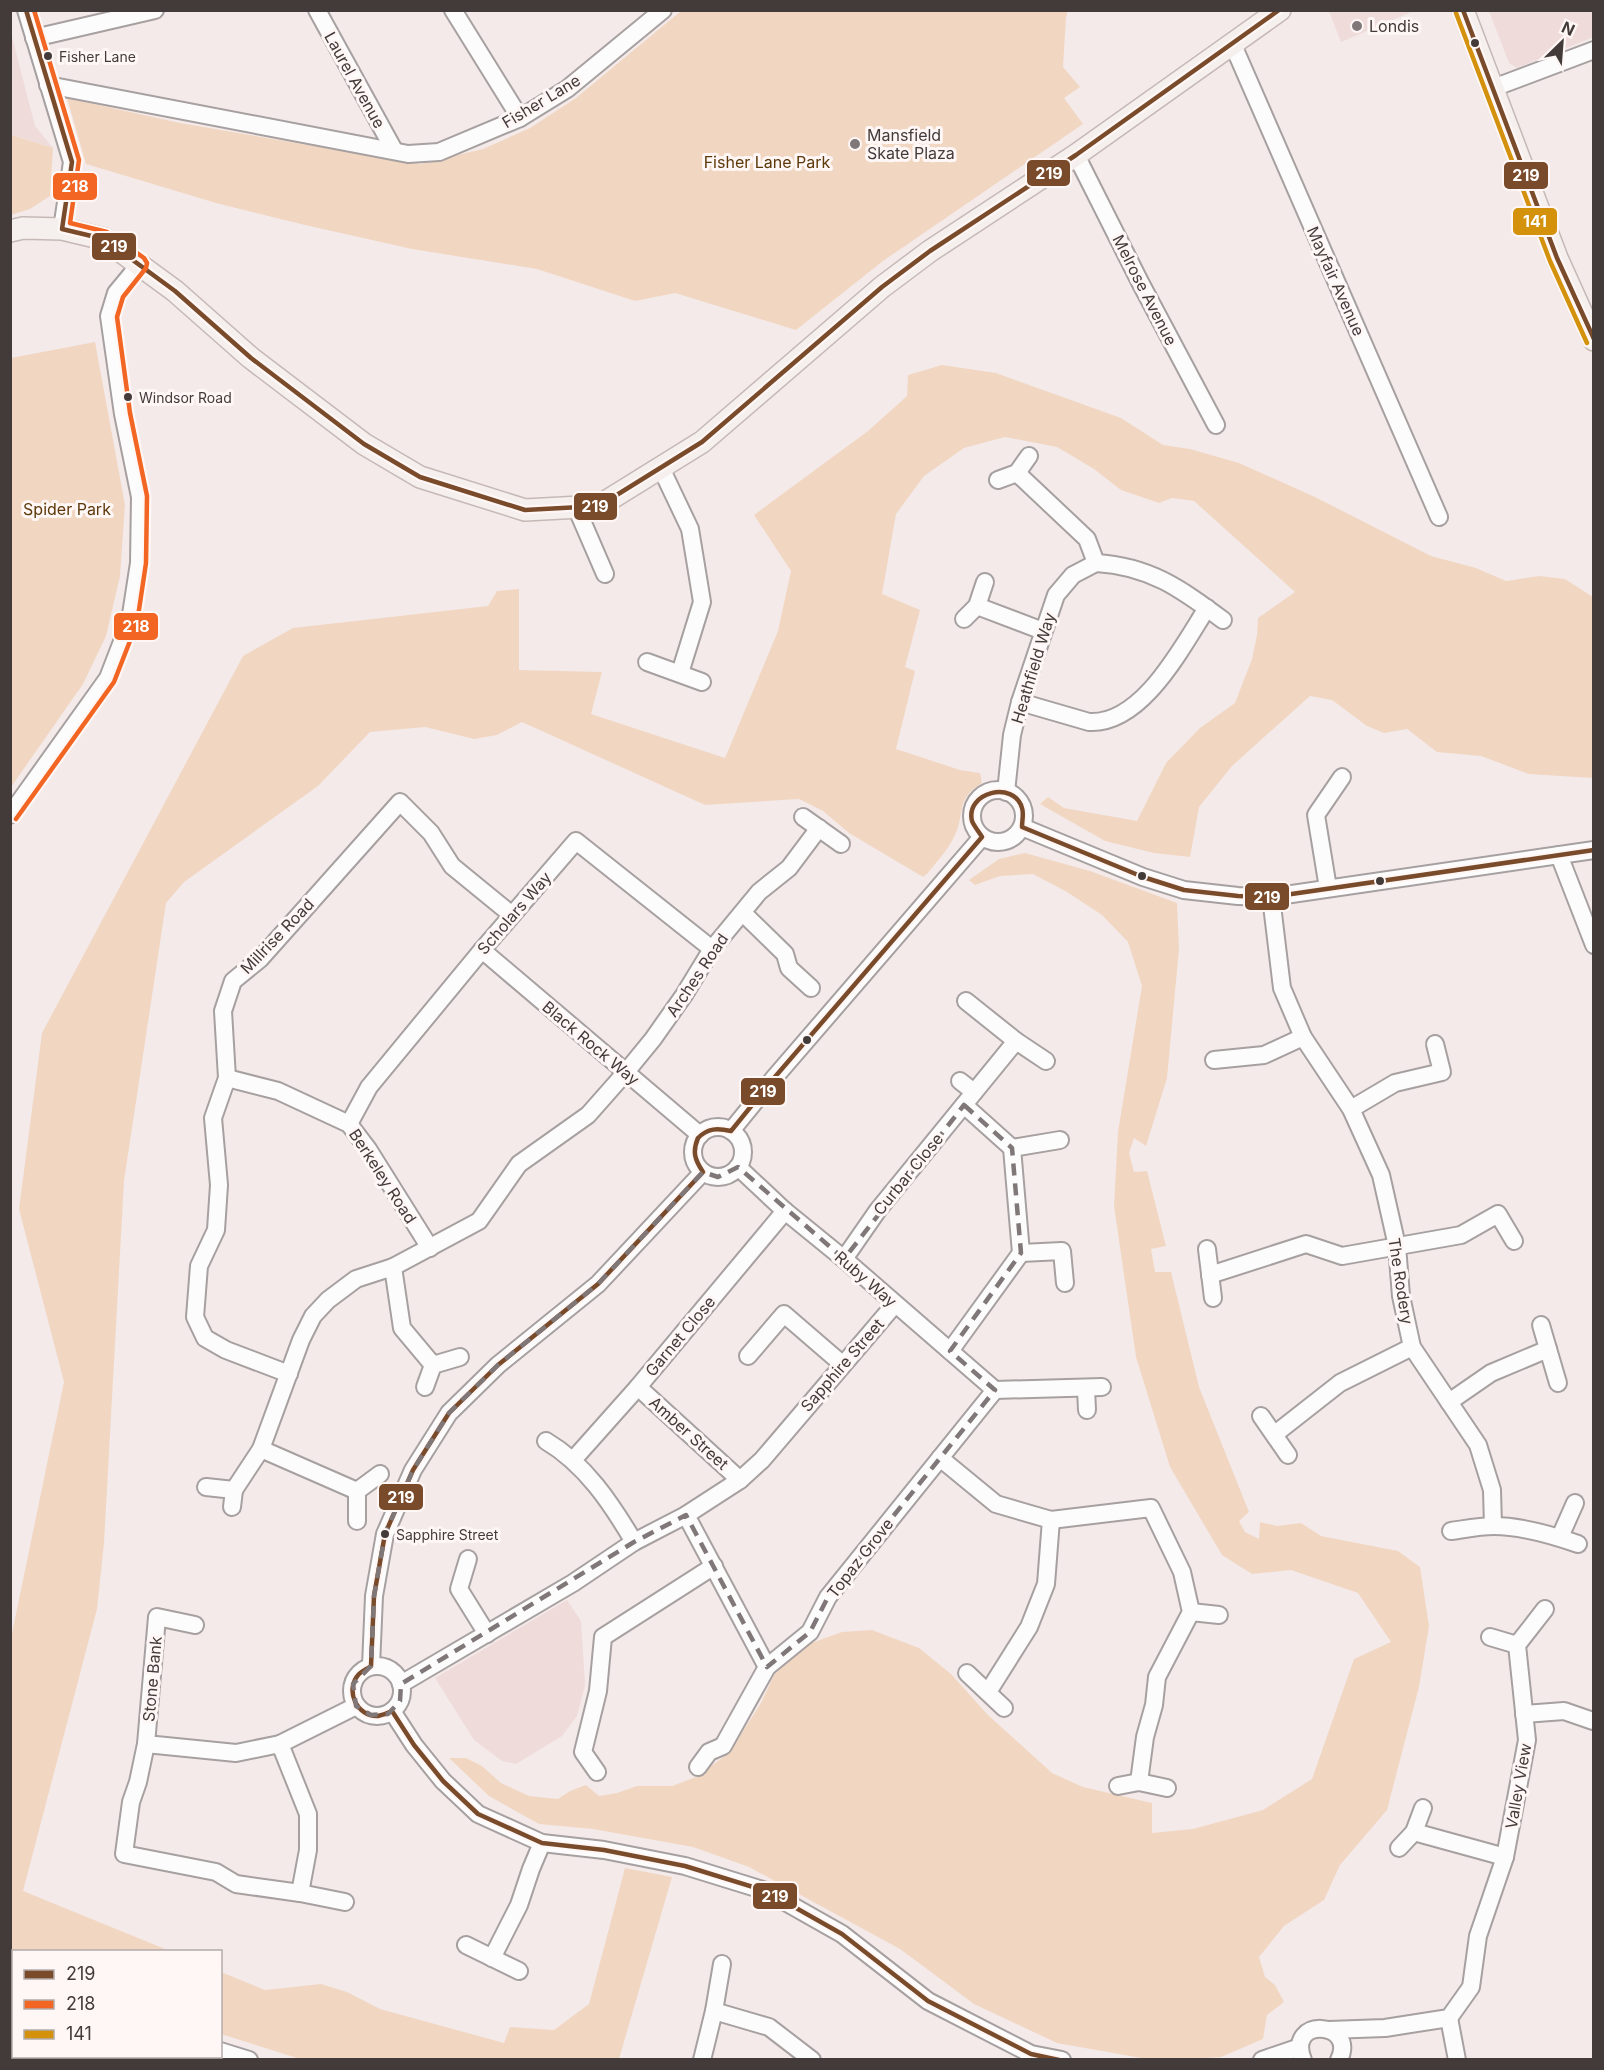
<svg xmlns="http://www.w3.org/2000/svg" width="1604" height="2070" font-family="Inter,sans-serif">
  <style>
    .built { fill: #efdbda }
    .green { fill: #f1d7c2 }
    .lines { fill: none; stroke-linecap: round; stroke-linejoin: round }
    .minor-casing { stroke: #a7a0a0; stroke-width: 20 }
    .major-casing { stroke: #c6b9b5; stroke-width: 24 }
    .minor { stroke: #fdfcfc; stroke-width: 16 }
    .major { stroke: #f5efed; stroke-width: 21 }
    .bus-1-casing { stroke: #fef7f6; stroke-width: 9 }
    .bus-2-casing { stroke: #fef7f6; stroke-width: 9 }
    .bus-3-casing { stroke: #fef7f6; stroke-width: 9 }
    .bus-1 { stroke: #7a4b2a; stroke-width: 4.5 }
    .bus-2 { stroke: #f26522; stroke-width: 4.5 }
    .bus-3 { stroke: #d3910c; stroke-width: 4.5 }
    .marked { fill: none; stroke: #807878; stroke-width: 4.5; stroke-dasharray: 12 8; stroke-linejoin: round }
    .poi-dot { fill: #807878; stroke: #fef7f6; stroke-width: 2 }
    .bus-dot { fill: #423b3a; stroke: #fef7f6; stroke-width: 2 }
    .labels { text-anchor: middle; stroke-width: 6; stroke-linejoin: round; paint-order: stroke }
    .bus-label { font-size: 14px; fill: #423b3a; stroke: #fef7f6; text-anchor: start }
    .poi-label { font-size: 16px; fill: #423b3a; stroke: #fef7f6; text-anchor: start }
    .street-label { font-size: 16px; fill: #423b3a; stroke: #fef7f6 }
    .park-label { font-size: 16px; fill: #5d3809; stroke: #fef7f6 }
    .line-badge { stroke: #fef7f6; stroke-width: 2 }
    .badge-label { font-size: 16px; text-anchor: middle; font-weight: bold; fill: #fff }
  </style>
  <rect width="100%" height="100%" fill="#f4eaea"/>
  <g class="built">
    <path d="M1329 11V10L1414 11 1341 42Z"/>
    <path d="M1489 11H1593V37L1517 68 1509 63Z"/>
    <path d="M10 29 35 126 53 148 11 135Z"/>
    <path d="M567 1600 581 1621 585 1685 577 1716 562 1736 516 1764 502 1761 474 1740 435 1678Z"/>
  </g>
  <g class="green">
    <path d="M1068 10 1066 18 1063 67 1080 87 1064 98 1083 124 883 261 796 330 675 293 635 301 537 269 412 249 305 225 216 203 86 164 67 98 180 123 420 164 483 149 530 128 576 98 681 11Z"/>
    <path d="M11 135 53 148 50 196 30 209 11 215Z"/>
    <path d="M95 342 125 505 120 576 106 636 83 684 11 787V358Z"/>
    <path d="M942 365 996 373 1121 418 1163 445 1190 449 1239 463 1315 497 1431 556 1476 568 1506 581 1539 576 1565 579 1593 597V778L1529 774 1481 756 1437 752 1407 729 1384 733 1367 726 1332 700 1310 696 1232 766 1199 807 1190 857 1154 853 1105 841 1040 804 1048 797 1064 808 1137 821 1166 763 1200 728 1235 703 1252 659 1257 635 1258 618 1295 592 1194 501 1172 498 1159 503 1121 490 1094 469 1057 447 1005 437 964 448 924 476 896 514 882 594 920 610 905 667 915 671 896 749 960 770 980 773 982 783C953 801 967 814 953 839 947 851 936 862 928 873L923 877 849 833 823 811 799 799 705 805 522 722 497 735 474 739 425 727 370 732 318 786 184 882 166 903 124 1181 104 1543 97 1609 23 1891 170 1951 14 1952 13 1969 11 1968V1638L64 1382 19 1209 42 1033 243 656 293 628 488 606 497 591 519 589V670L602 672 591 714 725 758 778 631 791 571 754 515 868 431 907 396 908 375Z"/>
    <path d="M1025 853 1090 871 1177 903 1179 949 1167 1078 1146 1146 1134 1138 1129 1153 1134 1172 1147 1171 1166 1246 1151 1249 1155 1272H1171L1199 1387 1249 1512 1239 1521 1245 1532 1259 1539 1260 1522 1277 1526 1301 1523 1321 1536 1398 1551 1420 1567 1429 1626 1419 1687 1387 1810 1340 1865 1324 1900 1284 1926 1259 1957 1265 1977 1275 1985 1284 2002 1267 2015 1263 2039 1221 2057 1173 2060 1147 2059 1057 2043 974 2004 900 1949 749 1867 693 1847 593 1829 539 1824 489 1796 449 1758H466L482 1766 501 1783 529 1796 558 1799 570 1791 586 1785 599 1796 617 1793 637 1786H672L696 1777 729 1753 761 1703 774 1675 793 1655 814 1642 842 1632 872 1630 919 1648 951 1674 987 1714 1052 1773 1083 1787 1152 1803V1833L1193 1829 1263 1810 1312 1779 1354 1659 1391 1642 1358 1593 1291 1570 1252 1574 1222 1555 1170 1467 1136 1357 1114 1206 1118 1132 1142 986 1128 942 1102 915 1067 892 1033 874 1000 876 975 885 969 880 999 859Z"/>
    <path d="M625 1868 672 1877 619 2059H300L221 2034V1972L265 1990 321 1984 347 1992 380 2009 504 2043 510 2027 554 2030 589 2004Z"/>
    <path d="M10 2000H13L14 2056 131 2057V2059H11Z"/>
  </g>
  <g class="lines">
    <g class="minor-casing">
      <g id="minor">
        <path d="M26 10 72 162 62 229"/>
        <path d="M317 10 394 150"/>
        <path d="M453 10 520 118"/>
        <path d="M34 38 155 10"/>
        <path d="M1233 45 1439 517"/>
        <path d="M48 85 408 154 439 152 520 118 567 89 663 10"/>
        <path d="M1493 88 1594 50"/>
        <path d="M1076 155 1141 284 1216 425"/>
        <path d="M661 468 690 529 702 602 680 673"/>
        <path d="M1017 473 1087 539 1096 563"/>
        <path d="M998 480 1017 473 1029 456"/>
        <path d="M576 507 605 574"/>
        <path d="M1096 563C1150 566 1181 589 1223 620"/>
        <path d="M977 606 1043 631"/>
        <path d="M964 619 977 606 985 582"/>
        <path d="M647 662 702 682"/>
        <path d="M1020 702 1089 722C1142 725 1182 647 1207 608"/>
        <circle cx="998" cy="816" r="26"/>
        <path d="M1006 792 1012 735 1020 702 1056 595 1073 575 1096 563"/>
        <path d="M10 815 108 678 130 621 139 563 140 497 123 414 109 316 116 293 140 264"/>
        <path d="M803 817 841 844"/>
        <path d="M1022 827 1143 877 1184 890 1238 896 1271 897 1594 850"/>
        <path d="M1559 855 1594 945"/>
        <path d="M1328 888 1316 815 1342 777"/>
        <path d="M1271 897 1282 988 1303 1037 1351 1109 1381 1175 1397 1246 1401 1296 1412 1347 1478 1445 1492 1490 1493 1526"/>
        <path d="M743 913 785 954 789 968 811 988"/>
        <path d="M482 950 700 1135"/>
        <path d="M966 1001 1016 1041 1046 1061"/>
        <path d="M1214 1060 1264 1055 1303 1037"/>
        <path d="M227 1078 278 1091 349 1124 368 1149 430 1248"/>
        <path d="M960 1081 974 1092"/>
        <path d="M1351 1109 1395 1083 1442 1072 1435 1044"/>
        <path d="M349 1124 369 1087 482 950 576 841 712 949"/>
        <circle cx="718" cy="1152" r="25"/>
        <path d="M731 1131 774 1078 982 837"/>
        <path d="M1012 1148 1060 1140"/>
        <path d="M738 1167 785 1211 844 1259 995 1390"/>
        <path d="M1207 1249 1213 1298"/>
        <path d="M1021 1253 1062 1251 1065 1283"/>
        <path d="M844 1259 878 1210 1016 1041"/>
        <path d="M393 1267 402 1328 433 1365"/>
        <path d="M1210 1275 1306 1244 1342 1256 1461 1235 1498 1214 1514 1241"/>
        <path d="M1541 1325 1558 1383"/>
        <path d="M950 1351 1021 1253 1012 1148 964 1105"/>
        <path d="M748 1356 784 1314 842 1364"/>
        <path d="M289 1374 226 1350 205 1338 195 1317 199 1266 216 1230 219 1185 213 1118 227 1078 223 1011 233 981 260 959 400 802 431 833 452 866 512 915"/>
        <path d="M425 1387 433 1365 460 1357"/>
        <path d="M638 1387 740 1480"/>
        <path d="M1086 1389 1087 1410"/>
        <path d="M995 1390 1102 1387"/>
        <path d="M1449 1402 1491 1373 1548 1349"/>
        <path d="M1261 1416 1288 1455"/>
        <path d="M1275 1434 1340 1383 1412 1347"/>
        <path d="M546 1441C585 1464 611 1503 634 1542"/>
        <path d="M261 1449 357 1491"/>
        <path d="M940 1458 996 1504 1051 1520 1151 1508 1182 1572 1191 1612 1157 1677 1154 1705 1145 1737 1139 1782"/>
        <path d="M573 1460 638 1387 785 1211"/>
        <path d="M206 1487 234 1490 261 1449 301 1340 313 1316 328 1300 356 1279 393 1267 479 1221 519 1164 588 1115 626 1072 653 1039 684 995 712 949 759 892 789 868 819 828"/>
        <path d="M232 1507 234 1490"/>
        <path d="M686 1515 767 1667"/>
        <path d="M357 1521V1491L380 1474"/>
        <path d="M1451 1531C1465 1529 1480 1526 1494 1526 1522 1526 1552 1535 1578 1544"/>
        <path d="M1560 1537 1575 1503"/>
        <path d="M468 1559 459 1589 487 1634"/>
        <path d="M1191 1612 1219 1615"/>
        <path d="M195 1625 157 1617 146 1744 236 1753 280 1744 356 1706"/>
        <path d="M1490 1637 1517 1645"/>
        <circle cx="377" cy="1691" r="25"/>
        <path d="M371 1666 374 1596 385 1534 413 1470 449 1413 498 1365 598 1284 703 1172"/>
        <path d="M967 1673 1004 1708"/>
        <path d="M401 1684 573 1583 634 1542 686 1515 740 1480 762 1460 895 1304"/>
        <path d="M988 1692 1029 1627 1046 1584 1051 1520"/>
        <path d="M392 1711 414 1745 443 1781 478 1814 542 1843 604 1850 685 1866 766 1891 842 1934 928 2001 1031 2054 1062 2060"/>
        <path d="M1524 1714 1564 1711 1593 1721"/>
        <path d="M146 1744 138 1782 131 1802 124 1854 216 1872 236 1884 300 1893 345 1902"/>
        <path d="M280 1744 308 1814V1850L300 1893"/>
        <path d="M698 1767 709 1752 723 1746 767 1667 810 1632 828 1597 995 1390"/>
        <path d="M597 1772 583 1752 598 1691 603 1637 714 1566"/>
        <path d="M1118 1786 1139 1782 1167 1788"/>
        <path d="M1414 1832 1505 1857"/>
        <path d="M1399 1848 1414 1832 1423 1808"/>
        <path d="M466 1945 519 1971"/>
        <path d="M492 1958 519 1905 531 1869 542 1843"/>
        <path d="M10 1990 14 1991"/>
        <path d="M714 2011 769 2027 812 2060"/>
        <path d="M1449 2018 1457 2060"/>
        <path d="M1329 2030 1385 2028 1449 2018 1471 1987 1478 1936 1505 1857 1527 1740 1517 1645 1545 1609"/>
        <path d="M220 2051 249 2060"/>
        <path d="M208 2060 209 2056"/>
        <path d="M702 2060 714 2011 722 1964"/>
        <path d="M1262 2060 1300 2047"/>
        <path d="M1303 2060C1285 2016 1358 2021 1339 2060"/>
      </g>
    </g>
    <g class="major-casing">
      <g id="major">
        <path d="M1463 10 1557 258 1594 340"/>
        <path d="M10 231 23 228 62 229 104 239 175 291 251 358 364 444 420 477 525 510 599 506 702 442 882 287 930 251 1076 155 1280 10"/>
      </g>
    </g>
    <use href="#minor" class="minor"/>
    <use href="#major" class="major"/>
    <g class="bus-1-casing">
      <g id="bus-1">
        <path d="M26 10 72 162 62 229 104 239 175 291 251 358 364 444 420 477 525 510 599 506 702 442 882 287 930 251 1076 155 1279 10"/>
        <path d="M1463 10 1557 258 1594 339"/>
        <path d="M1059 2060 1031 2054 928 2001 842 1934 766 1891 685 1866 604 1850 542 1843 478 1814 443 1781 414 1745 392 1711C388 1713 383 1715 378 1716 357 1717 344 1690 359 1674 362 1671 367 1669 371 1666L374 1596 385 1534 413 1470 449 1413 498 1365 598 1284 703 1172C695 1160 692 1152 698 1138 708 1128 717 1128 731 1131L774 1078 982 837C979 832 974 826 972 821 965 792 1014 780 1022 808 1024 813 1022 821 1022 827L1143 877 1184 890 1238 896 1271 897 1594 850"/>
      </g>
    </g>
    <g class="bus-2-casing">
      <path id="bus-2" d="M16 819 114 682 137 623 146 563 147 496 130 413 117 317 123 297 146 268 147 263 144 258 107 232 70 223 79 160 34 10"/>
    </g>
    <g class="bus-3-casing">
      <path id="bus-3" d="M1456 13 1550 261 1587 343"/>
    </g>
    <use href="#bus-1" class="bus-1"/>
    <use href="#bus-2" class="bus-2"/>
    <use href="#bus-3" class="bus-3"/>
  </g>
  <path class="marked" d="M964 1105 1012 1148 1021 1253 950 1351 995 1390 828 1597 810 1632 767 1667 686 1515 634 1542 401 1684 400 1701 388 1714 371 1715 356 1706 353 1684 371 1666 374 1596 385 1534 413 1470 449 1413 498 1365 598 1284 703 1172 718 1177 738 1167 844 1259Z"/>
  <g class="poi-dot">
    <circle cx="1357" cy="26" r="6"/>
    <circle cx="855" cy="144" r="6"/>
  </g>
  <g class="bus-dot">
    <circle cx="1475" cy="43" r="5"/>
    <circle cx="48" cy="56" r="5"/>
    <circle cx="128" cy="397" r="5"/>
    <circle cx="1142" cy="876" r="5"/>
    <circle cx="1380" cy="881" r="5"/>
    <circle cx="807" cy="1040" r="5"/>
    <circle cx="385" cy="1534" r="5"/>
  </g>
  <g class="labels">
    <g class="bus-label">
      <text x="59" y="62">Fisher Lane</text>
      <text x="139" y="403">Windsor Road</text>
      <text x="396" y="1540">Sapphire Street</text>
    </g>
    <g class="poi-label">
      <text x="1369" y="32">Londis</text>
      <text x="867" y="141">Mansfield<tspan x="867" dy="18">Skate Plaza</tspan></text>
    </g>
    <g class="street-label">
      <text transform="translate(355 80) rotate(61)" y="6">Laurel Avenue</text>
      <text transform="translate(541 101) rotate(-31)" y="6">Fisher Lane</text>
      <text transform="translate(1336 281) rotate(66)" y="6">Mayfair Avenue</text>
      <text transform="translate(1145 290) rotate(63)" y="6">Melrose Avenue</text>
      <text transform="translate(1033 668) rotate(-73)" y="6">Heathfield Way</text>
      <text transform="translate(514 913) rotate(-49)" y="6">Scholars Way</text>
      <text transform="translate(277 936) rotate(-46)" y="6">Millrise Road</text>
      <text transform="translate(697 975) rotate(-56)" y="6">Arches Road</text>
      <text transform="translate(591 1043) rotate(40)" y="6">Black Rock Way</text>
      <text transform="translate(908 1174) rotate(-51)" y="6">Curbar Close</text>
      <text transform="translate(383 1176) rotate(57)" y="6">Berkeley Road</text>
      <text transform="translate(866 1279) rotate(41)" y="6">Ruby Way</text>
      <text transform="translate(1401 1281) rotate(81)" y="6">The Rodery</text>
      <text transform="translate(680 1336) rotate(-50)" y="6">Garnet Close</text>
      <text transform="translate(842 1365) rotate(-49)" y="6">Sapphire Street</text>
      <text transform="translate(689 1433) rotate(42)" y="6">Amber Street</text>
      <text transform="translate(860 1558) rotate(-52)" y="6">Topaz Grove</text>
      <text transform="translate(152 1679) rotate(-85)" y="6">Stone Bank</text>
      <text transform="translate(1518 1786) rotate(-80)" y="6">Valley View</text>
    </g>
    <g class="park-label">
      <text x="767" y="168">Fisher Lane Park</text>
      <text x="67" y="515">Spider Park</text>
    </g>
  </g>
  <g class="line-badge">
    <rect x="1026" y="159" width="45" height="28" rx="6" fill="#7a4b2a"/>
    <rect x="1503" y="161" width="46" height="29" rx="6" fill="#7a4b2a"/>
    <rect x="52" y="172" width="46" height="29" rx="6" fill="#f26522"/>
    <rect x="1512" y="207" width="46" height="29" rx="6" fill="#d3910c"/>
    <rect x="91" y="232" width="46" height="29" rx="6" fill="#7a4b2a"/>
    <rect x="573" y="492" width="45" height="29" rx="6" fill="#7a4b2a"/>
    <rect x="113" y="612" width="46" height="29" rx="6" fill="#f26522"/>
    <rect x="1244" y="882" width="46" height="29" rx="6" fill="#7a4b2a"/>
    <rect x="740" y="1077" width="46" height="29" rx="6" fill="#7a4b2a"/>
    <rect x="378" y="1483" width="46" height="28" rx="6" fill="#7a4b2a"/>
    <rect x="752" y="1882" width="46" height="28" rx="6" fill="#7a4b2a"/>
  </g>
  <g class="badge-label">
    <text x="1049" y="179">219</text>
    <text x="1526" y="181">219</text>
    <text x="75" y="192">218</text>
    <text x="1535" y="227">141</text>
    <text x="114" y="252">219</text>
    <text x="595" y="512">219</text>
    <text x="136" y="632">218</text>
    <text x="1267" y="903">219</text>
    <text x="763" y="1097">219</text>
    <text x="401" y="1503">219</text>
    <text x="775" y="1902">219</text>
  </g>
  <rect width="1604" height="2070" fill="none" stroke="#423b3a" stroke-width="24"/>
  <rect x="12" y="1950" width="210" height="108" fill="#fef7f6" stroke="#b3acab" stroke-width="1.5"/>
  <rect x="24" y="1970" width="30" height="9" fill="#7a4b2a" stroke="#b3acab" stroke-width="1.5"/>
  <text x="66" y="1980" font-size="18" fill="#423b3a">219</text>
  <rect x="24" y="2000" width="30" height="9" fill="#f26522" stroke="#b3acab" stroke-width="1.5"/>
  <text x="66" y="2010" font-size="18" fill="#423b3a">218</text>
  <rect x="24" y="2030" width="30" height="9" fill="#d3910c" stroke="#b3acab" stroke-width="1.5"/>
  <text x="66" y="2040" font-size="18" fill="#423b3a">141</text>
  <g transform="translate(1562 42) rotate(25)" stroke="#fef7f6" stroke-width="4.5" paint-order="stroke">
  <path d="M0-4.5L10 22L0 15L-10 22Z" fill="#423b3a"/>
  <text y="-9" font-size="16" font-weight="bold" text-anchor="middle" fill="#423b3a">N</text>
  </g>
</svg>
